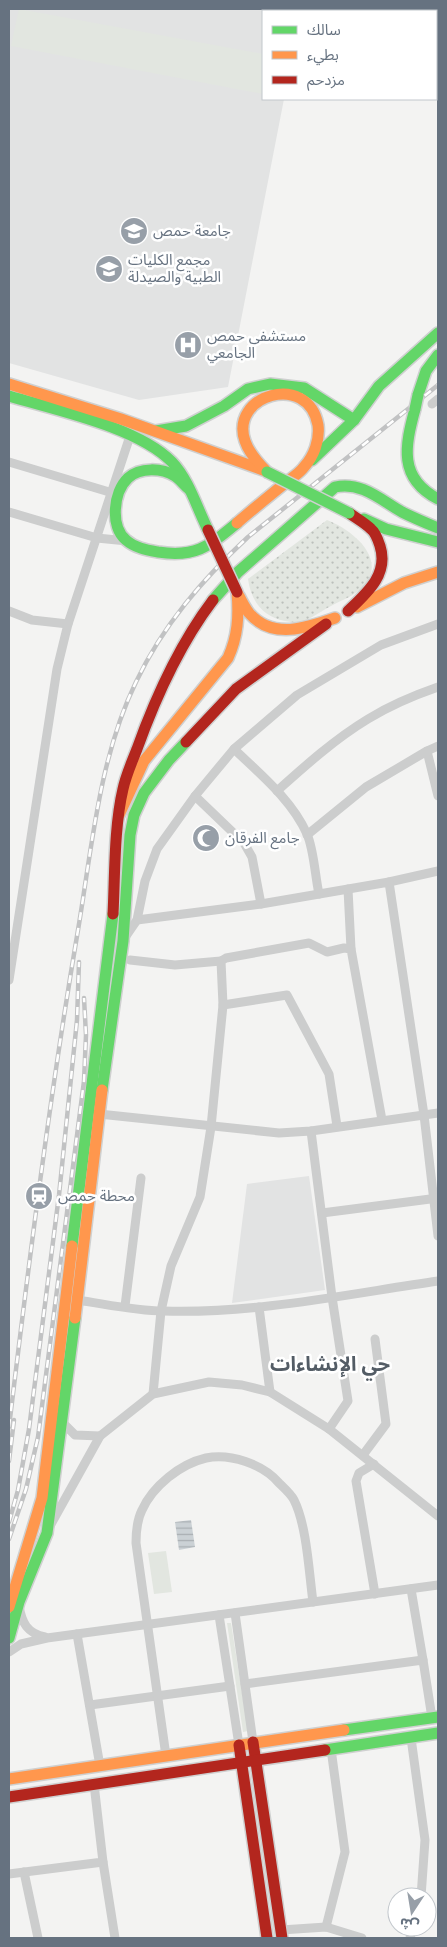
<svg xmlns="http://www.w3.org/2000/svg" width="447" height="1947" font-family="Lato,'Noto Sans Arabic',sans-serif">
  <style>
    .built { fill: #e2e3e3 }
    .grass { fill: url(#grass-dots) }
    .green { fill: #e2e6e0 }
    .water { fill: url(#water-rules) }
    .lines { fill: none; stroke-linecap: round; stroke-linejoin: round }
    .fast-casing { stroke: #cfd0d0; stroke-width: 14 }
    .slow-casing { stroke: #cfd0d0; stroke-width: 14 }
    .jam-casing { stroke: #cfd0d0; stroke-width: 14 }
    .street { stroke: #cccdcd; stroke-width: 9 }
    .fast { stroke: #63d668; stroke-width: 11 }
    .slow { stroke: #ff974d; stroke-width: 11 }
    .jam { stroke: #b3261e; stroke-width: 11 }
    .rail-casing { stroke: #c1c2c3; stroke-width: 4.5 }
    .rail { stroke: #fff; stroke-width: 2.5; stroke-dasharray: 8; stroke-linecap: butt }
    .fast-bridge-casing { stroke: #cfd0d0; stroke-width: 14; stroke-linecap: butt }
    .jam-bridge-casing { stroke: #cfd0d0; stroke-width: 14; stroke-linecap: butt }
    .fast-bridge { stroke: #63d668; stroke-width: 11 }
    .jam-bridge { stroke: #b3261e; stroke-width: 11 }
    .labels { text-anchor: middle; stroke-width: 5; stroke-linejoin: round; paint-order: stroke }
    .poi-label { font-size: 15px; fill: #667280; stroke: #fff; text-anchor: start }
    .district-label { font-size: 20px; font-weight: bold; fill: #535c65; stroke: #fff }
  </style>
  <defs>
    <pattern id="grass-dots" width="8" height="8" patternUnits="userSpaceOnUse" patternTransform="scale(1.25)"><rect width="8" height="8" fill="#e2e6e0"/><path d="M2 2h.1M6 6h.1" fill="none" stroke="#bbbfbb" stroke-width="1.8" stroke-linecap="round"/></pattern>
    <pattern id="water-rules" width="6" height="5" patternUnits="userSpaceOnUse" patternTransform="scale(1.25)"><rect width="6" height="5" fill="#cbd1d5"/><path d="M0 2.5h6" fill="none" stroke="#a9aeb2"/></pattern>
  </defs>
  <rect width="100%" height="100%" fill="#f3f3f2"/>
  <g class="built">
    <path d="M9 9H346L343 11H263V99H284L228 387 139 400 9 363Z"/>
    <path d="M309 1176 325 1290 232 1303 247 1184Z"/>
  </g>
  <path class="grass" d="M327 520C351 529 388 558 364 586 356 595 342 600 331 606 321 611 311 619 301 622 296 623 290 622 285 621 263 617 251 601 248 579Z"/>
  <g class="green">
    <path d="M19 9 263 54V94L11 46Z"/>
    <path d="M166 1551 172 1592 154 1594 148 1553Z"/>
    <path d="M227 1623H231L248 1731 243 1732Z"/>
    <path d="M255 1783 276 1938H272L251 1784Z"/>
  </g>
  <path class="water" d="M191 1520 195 1547 179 1550 175 1522Z"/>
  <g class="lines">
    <g class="fast-casing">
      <g id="fast">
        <path d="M418 395 426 371 438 355"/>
        <path d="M9 396C56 410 138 427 172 462 189 480 197 508 208 530"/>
        <path d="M415 409C405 446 398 478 438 499"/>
        <path d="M156 431 186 426 224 406 248 389 270 384 304 388 354 420"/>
        <path d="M312 460 354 420 379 386 438 333"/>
        <path d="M189 489C184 485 180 479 175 476 162 468 140 467 128 478 113 492 110 527 126 540 135 548 147 550 158 552 196 558 209 546 237 523"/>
        <path d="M364 519 386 529 438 542"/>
        <path d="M213 600 238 572 335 487C361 481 381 500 402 512 414 518 426 523 438 528"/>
        <path d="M102 1090 123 941 130 835 134 815 144 793 169 760 186 742"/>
        <path d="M72 1246 113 914"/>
        <path d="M9 1638 19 1602 47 1533 75 1318"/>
        <path d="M344 1730 438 1717"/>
        <path d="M325 1750 438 1733"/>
      </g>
    </g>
    <g class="slow-casing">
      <g id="slow">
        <path d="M9 384 121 419 263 470"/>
        <path d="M237 523C252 510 268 497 284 484 290 479 299 474 304 467 314 456 320 440 318 425 308 371 229 395 245 441 249 453 258 463 267 472"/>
        <path d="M239 596C242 602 245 608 249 613 272 640 307 628 335 618"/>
        <path d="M357 607 404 583 438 572"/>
        <path d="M119 815 144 761 228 658C238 636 239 616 237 592"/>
        <path d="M75 1318 102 1090"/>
        <path d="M9 1607 42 1498 72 1246"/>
        <path d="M9 1779 344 1730"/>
      </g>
    </g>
    <g class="jam-casing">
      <g id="jam">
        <path d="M348 611C367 593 389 574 380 546 378 540 376 533 371 529 365 523 356 518 349 513"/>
        <path d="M186 742 236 689 326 624"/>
        <path d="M113 914C115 875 114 827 123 789 126 775 132 762 137 749 156 696 179 645 213 600"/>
        <path d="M253 1742 282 1938"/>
        <path d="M239 1745 267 1938"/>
        <path d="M9 1797 325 1750"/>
      </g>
    </g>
    <g class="street">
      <path d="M432 404 438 399"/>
      <path d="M9 462 116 494"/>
      <path d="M9 512 97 538 127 541"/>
      <path d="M9 611 32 620 68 624"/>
      <path d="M438 746 427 751 438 796"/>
      <path d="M234 749C260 774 292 800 307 834 314 850 315 876 319 894"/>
      <path d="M277 791C306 765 335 739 368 719 389 706 415 695 438 687"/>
      <path d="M195 796 244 843 252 857 261 904"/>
      <path d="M307 835 366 787 427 751"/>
      <path d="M389 882 438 871"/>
      <path d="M348 889 351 949"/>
      <path d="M137 920 261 904 389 882 424 1115 438 1236"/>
      <path d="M124 939 137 920 145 881 157 849 195 796 234 749 297 695 381 645 438 624"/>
      <path d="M130 960 175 965 221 961"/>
      <path d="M9 980 57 669 68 624 130 436"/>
      <path d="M223 1005 221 961 226 958 309 943 327 952 344 948 351 949 382 1120"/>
      <path d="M99 1114 279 1133 311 1131 438 1113"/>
      <path d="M311 1131 332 1297 348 1401 329 1429"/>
      <path d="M322 1213 438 1198"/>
      <path d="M77 1300C105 1304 135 1311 163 1311 255 1314 348 1294 438 1281"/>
      <path d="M125 1306 141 1178"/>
      <path d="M259 1307 270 1392"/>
      <path d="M153 1394 161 1311 171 1266 200 1197 211 1127 223 1005 287 995 329 1074 337 1126"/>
      <path d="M62 1422 75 1435 100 1436"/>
      <path d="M363 1455 386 1424 375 1339"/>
      <path d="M374 1464 359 1473 356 1481 375 1594"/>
      <path d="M50 1526 100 1436 153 1394 209 1382 242 1385 270 1392 329 1429 438 1516"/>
      <path d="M411 1589 423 1660"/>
      <path d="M19 1606C22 1623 27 1633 45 1637"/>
      <path d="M235 1613 253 1742"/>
      <path d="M219 1615 239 1745"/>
      <path d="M77 1634 100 1766"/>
      <path d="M9 1652 21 1644 47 1638 438 1585"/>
      <path d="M245 1684 423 1660 432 1718"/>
      <path d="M90 1705 230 1686"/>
      <path d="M411 1738 425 1840 421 1897"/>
      <path d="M166 1756 136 1543C136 1532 137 1520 142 1510 153 1486 180 1464 206 1458 230 1453 263 1464 279 1483 284 1488 291 1494 294 1500 307 1526 309 1573 313 1602"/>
      <path d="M103 1862 115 1938"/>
      <path d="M24 1872 38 1938"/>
      <path d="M9 1874 103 1862 94 1784"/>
      <path d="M326 1927 345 1852 331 1749"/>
      <path d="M281 1930 326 1927 362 1938"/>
      <path d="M410 1938 413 1927"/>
    </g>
    <use href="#fast" class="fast"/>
    <use href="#slow" class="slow"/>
    <use href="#jam" class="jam"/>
    <g class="rail-casing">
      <g id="rail">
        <path d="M9 1427C29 1261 50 1095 78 930 92 847 99 758 136 682 163 625 203 579 248 537L438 385"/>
        <path d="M9 1461 14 1420"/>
        <path d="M9 1522 18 1490 29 1429 59 1195 77 1020 79 962"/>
        <path d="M9 1539 26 1489 38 1437 84 1081 86 1035 84 998"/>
      </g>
    </g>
    <use href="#rail" class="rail"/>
    <g class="fast-bridge-casing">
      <g id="fast-bridge">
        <path d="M415 409 418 395"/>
        <path d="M267 472 349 513"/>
      </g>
    </g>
    <g class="jam-bridge-casing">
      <path id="jam-bridge" d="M208 530 237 592"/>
    </g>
    <use href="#fast-bridge" class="fast-bridge"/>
    <use href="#jam-bridge" class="jam-bridge"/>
  </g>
  <defs>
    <g id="university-disc" transform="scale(1.4375)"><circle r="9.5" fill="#979fa8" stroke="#fff"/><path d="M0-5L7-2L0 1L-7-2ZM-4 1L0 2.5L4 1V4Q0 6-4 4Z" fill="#fff"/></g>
    <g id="hospital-disc" transform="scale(1.4375)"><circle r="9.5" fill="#979fa8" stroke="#fff"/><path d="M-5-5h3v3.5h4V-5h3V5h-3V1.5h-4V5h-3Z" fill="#fff"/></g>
    <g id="mosque-disc" transform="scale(1.4375)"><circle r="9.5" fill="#979fa8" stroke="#fff"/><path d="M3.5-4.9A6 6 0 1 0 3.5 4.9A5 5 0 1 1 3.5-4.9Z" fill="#fff"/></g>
    <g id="station-disc" transform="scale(1.4375)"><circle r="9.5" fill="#979fa8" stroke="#fff"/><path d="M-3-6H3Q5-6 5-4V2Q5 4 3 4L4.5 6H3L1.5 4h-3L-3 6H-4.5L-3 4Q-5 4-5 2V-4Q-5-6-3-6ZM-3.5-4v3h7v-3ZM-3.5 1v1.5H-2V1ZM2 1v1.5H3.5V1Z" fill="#fff"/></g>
  </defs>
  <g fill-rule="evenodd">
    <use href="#university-disc" x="134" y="231"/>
    <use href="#university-disc" x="109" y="269"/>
    <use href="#hospital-disc" x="188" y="345"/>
    <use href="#mosque-disc" x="206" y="838"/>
    <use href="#station-disc" x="39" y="1196"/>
  </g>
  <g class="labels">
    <g class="poi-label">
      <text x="153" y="236">جامعة حمص</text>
      <text x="128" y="265">مجمع الكليات<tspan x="128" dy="17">الطبية والصيدلة</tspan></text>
      <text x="207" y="341">مستشفى حمص<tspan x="207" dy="17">الجامعي</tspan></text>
      <text x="225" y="843">جامع الفرقان</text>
      <text x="58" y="1201">محطة حمص</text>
    </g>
    <g class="district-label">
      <text x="330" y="1371">حي الإنشاءات</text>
    </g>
  </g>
  <rect width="447" height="1947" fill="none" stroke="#667280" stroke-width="20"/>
  <rect x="262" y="10" width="175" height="90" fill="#ffffff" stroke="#c2c7cc"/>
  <rect x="272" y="26" width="25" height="8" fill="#63d668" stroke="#c2c7cc"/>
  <text x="307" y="35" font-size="15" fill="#667280">سالك</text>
  <rect x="272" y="51" width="25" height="8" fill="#ff974d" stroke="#c2c7cc"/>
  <text x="307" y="60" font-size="15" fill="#667280">بطيء</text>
  <rect x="272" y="76" width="25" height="8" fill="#b3261e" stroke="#c2c7cc"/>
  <text x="307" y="85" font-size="15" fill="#667280">مزدحم</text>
  <g transform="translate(412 1912) rotate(192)"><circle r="24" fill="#ffffff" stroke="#c2c7cc"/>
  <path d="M0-4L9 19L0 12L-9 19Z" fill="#979fa8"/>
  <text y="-8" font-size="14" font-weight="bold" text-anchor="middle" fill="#667280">ش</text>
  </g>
</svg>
